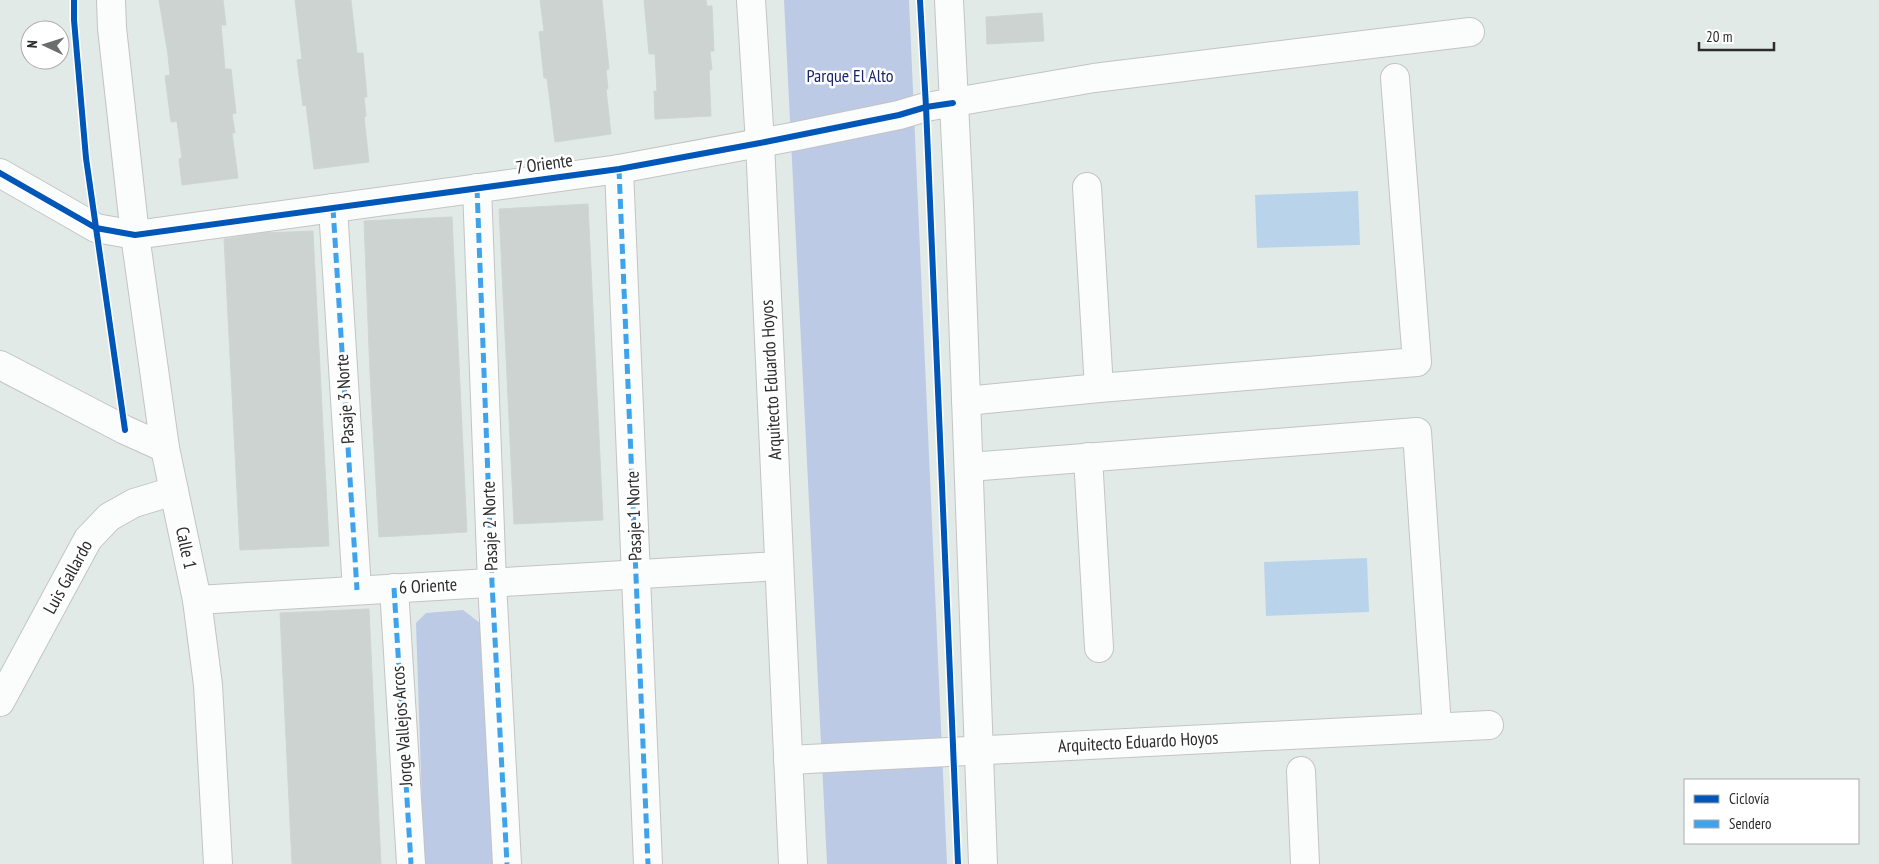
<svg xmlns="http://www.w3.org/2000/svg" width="1879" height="864" font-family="'PT Sans Narrow',sans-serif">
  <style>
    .green { fill: #bccae6 }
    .pitch { fill: #b9d4ea }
    .building { fill: #cdd3d1; stroke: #ced5d3 }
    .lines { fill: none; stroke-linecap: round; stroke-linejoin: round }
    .minor-casing { stroke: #c3c4c3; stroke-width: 30 }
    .minor { stroke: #fbfcfc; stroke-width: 28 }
    .quiet { stroke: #3ea3eb; stroke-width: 5; stroke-dasharray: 10 5; stroke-linecap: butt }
    .cycleway-casing { stroke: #fff; stroke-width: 9 }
    .cycleway { stroke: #0057b8; stroke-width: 6 }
    .labels { text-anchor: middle; stroke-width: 5; stroke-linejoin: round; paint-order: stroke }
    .park-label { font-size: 18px; fill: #1b266b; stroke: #fff }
    .street-label { font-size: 18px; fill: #2c2c2c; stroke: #fff }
  </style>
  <rect width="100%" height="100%" fill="#e2eae8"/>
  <g class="green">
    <path d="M784 0H909L947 864H827Z"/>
    <path d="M463 610 480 623 493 864H424L416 623 426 613Z"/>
  </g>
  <g class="pitch">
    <path d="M1358 191 1360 245 1257 248 1255 195Z"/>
    <path d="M1367 558 1369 612 1266 616 1264 562Z"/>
  </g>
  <g class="building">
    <path d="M159 0H223L226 25H221L225 69H231L236 113 232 114 235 133H232L238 178 182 185 179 159 182 158 177 121 171 122 165 76 170 75 168 55Z"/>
    <path d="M295 0H351L357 53H363L367 97H364L366 116 364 117 369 162 314 169 306 105 303 106 297 60 302 59Z"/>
    <path d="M540 0H602L609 69 606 70 608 89H606L611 134 555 142 547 78H544L539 32 544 31Z"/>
    <path d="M644 0H706L707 6H712L714 51H710L712 70H709L711 116 655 119 654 91H657L655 54H649Z"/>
    <path d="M1042 13 1044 41 987 44 986 17Z"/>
    <path d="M588 204 603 520 514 524 499 209Z"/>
    <path d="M452 217 467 532 379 537 370 374 364 221Z"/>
    <path d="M313 231 329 546 240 550 224 239 262 233Z"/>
    <path d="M369 609 381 864H292L280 613Z"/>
  </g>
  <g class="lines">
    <g class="minor-casing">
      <g id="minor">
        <path d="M111 0 112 28 135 235 165 448 197 600 208 685 218 864"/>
        <path d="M751 0 760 143 793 864"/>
        <path d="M949 0 959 206 983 864"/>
        <path d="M619 169 648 864"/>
        <path d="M0 173 96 228 135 235 619 169 797 136 899 115 926 107 1094 78 1470 32"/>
        <path d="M1087 187 1099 388"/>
        <path d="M477 188 492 583 507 864"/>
        <path d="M333 208 357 590"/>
        <path d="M0 365 125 430 165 448"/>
        <path d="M966 401 1099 388 1417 362 1395 78"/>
        <path d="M1088 457 1099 648"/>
        <path d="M969 467 1417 432 1437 727"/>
        <path d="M394 588 411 864"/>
        <path d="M197 600 779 566"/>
        <path d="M0 702 88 539 109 517 134 503 174 491"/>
        <path d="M788 760 1489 725"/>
        <path d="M1301 771 1305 864"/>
      </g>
    </g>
    <use href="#minor" class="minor"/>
    <g class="quiet">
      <path d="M619 169 648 864"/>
      <path d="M477 188 492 583 507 864"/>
      <path d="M333 208 357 590"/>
      <path d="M394 588 411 864"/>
    </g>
    <g class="cycleway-casing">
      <g id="cycleway">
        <path d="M74 0V20L86 158 125 430"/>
        <path d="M920 0 926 107 958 864"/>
        <path d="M0 173 96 228 135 235 619 169 760 143 899 115 926 107 953 103"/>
      </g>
    </g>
    <use href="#cycleway" class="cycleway"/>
  </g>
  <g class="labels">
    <g class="park-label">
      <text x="850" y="82">Parque El Alto</text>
    </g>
    <g class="street-label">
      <text transform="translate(544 164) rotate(-8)" y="6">7 Oriente</text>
      <text transform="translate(771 380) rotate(-93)" y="6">Arquitecto Eduardo Hoyos</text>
      <text transform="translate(345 399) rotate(-94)" y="6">Pasaje 3 Norte</text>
      <text transform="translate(634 516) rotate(-92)" y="6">Pasaje 1 Norte</text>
      <text transform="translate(490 526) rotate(-92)" y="6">Pasaje 2 Norte</text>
      <text transform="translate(186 548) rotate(78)" y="6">Calle 1</text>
      <text transform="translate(68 577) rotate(-61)" y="6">Luis Gallardo</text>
      <text transform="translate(428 586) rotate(-3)" y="6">6 Oriente</text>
      <text transform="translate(402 726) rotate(-94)" y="6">Jorge Vallejos Arcos</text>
      <text transform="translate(1138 742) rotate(-3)" y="6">Arquitecto Eduardo Hoyos</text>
    </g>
  </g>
  <rect x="1684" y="779" width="175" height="65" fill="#ffffff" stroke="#ababab"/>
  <rect x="1694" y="795" width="25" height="8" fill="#0057b8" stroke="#ababab"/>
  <text x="1729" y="804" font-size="15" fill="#2c2c2c">Ciclovía</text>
  <rect x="1694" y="820" width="25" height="8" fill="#3ea3eb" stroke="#ababab"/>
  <text x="1729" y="829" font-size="15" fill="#2c2c2c">Sendero</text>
  <g transform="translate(45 45) rotate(274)"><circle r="24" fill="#ffffff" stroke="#ababab"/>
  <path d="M0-4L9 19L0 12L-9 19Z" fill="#6c6e6e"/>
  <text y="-8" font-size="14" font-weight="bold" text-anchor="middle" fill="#2c2c2c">N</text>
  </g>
  <path d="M1699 42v8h75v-8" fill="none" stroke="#2c2c2c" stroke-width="2.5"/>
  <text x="1706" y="42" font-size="15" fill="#2c2c2c" stroke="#ffffff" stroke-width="4" paint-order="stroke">20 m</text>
</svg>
